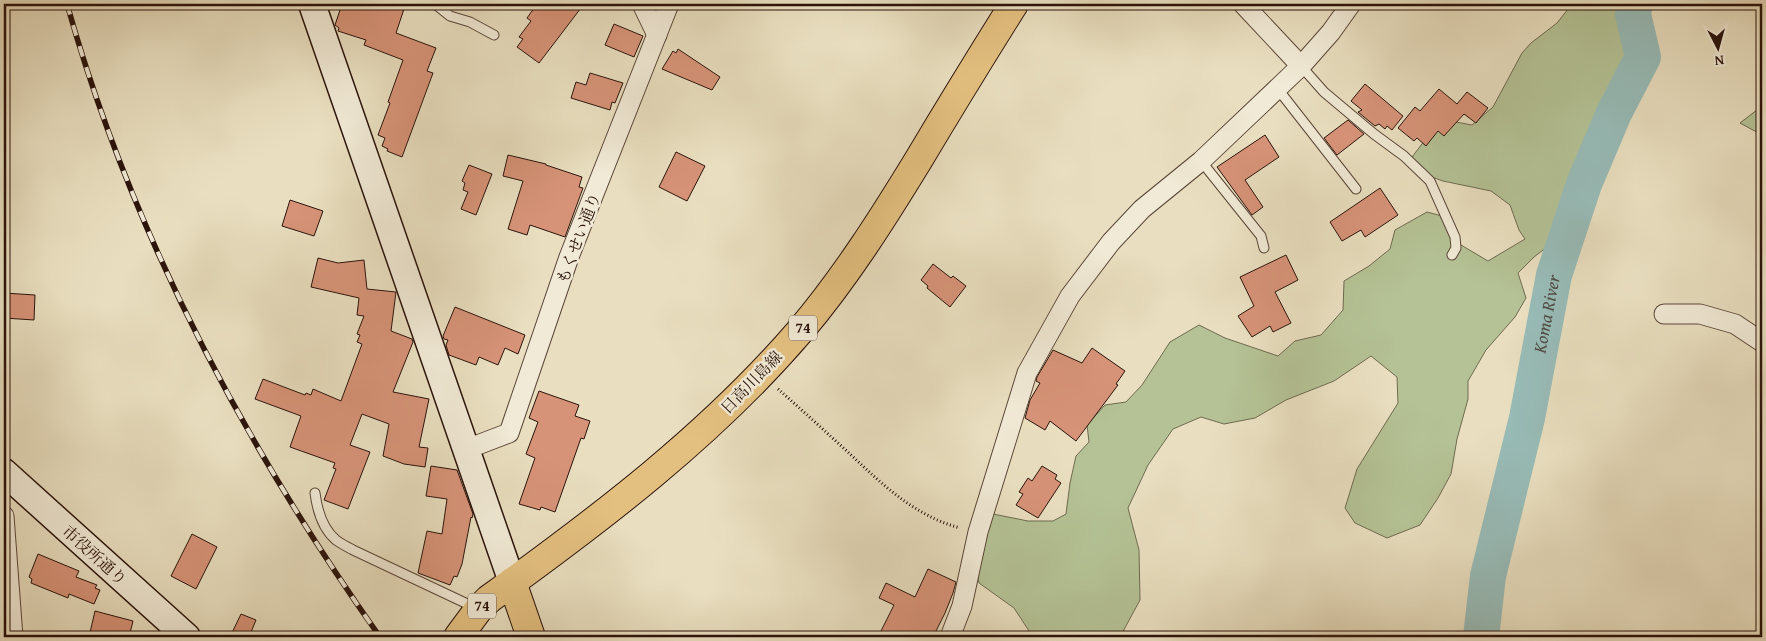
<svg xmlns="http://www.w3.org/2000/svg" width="1766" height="641" font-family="'Gentium Book Plus','Noto Serif JP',serif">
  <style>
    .green { fill: #b4c295; stroke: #6f6a50 }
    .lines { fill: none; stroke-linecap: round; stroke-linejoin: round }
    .river { stroke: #98bcb8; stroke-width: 36 }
    .building { fill: #d79378; stroke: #2a130b }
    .lane-casing { stroke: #5a4638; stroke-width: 11 }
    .street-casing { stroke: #5a4638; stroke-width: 21 }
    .secondary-casing { stroke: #2a130b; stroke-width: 29 }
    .primary-casing { stroke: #2a130b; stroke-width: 30 }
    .path { stroke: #2a130b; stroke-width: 3; stroke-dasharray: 1 2.5; stroke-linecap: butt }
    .lane { stroke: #f1ead6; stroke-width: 9 }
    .street { stroke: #f1ead6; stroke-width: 19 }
    .secondary { stroke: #f1ead6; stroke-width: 26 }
    .primary { stroke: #e4c080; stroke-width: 28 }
    .rail-casing { stroke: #2a130b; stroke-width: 5.5 }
    .rail { stroke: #f1ead6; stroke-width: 4; stroke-dasharray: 11; stroke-linecap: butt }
    .labels { text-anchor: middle; stroke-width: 5; stroke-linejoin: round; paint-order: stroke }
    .shield { fill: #f1ead6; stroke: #665448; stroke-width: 1 }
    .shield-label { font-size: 15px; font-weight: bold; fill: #2a130b }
    .street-label { font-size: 16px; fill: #2a130b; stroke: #f1ead6 }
    .water-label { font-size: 18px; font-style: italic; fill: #504e48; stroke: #f1ead6 }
  </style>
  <rect width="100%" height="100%" fill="#e9dfc0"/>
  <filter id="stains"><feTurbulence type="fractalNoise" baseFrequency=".004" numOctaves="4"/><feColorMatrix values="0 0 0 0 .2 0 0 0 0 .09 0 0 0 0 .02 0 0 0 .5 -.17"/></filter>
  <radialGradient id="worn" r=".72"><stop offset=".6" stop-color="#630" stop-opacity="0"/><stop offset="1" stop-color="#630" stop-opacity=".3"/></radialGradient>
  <g class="green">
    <path d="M1572 4H1623V16L1632 43 1629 65 1625 76 1632 98 1627 122 1618 133 1590 150 1575 186 1564 223 1547 247 1534 257 1518 273 1526 298 1515 317 1486 350 1468 381V399L1457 439 1451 474 1438 498 1420 525 1387 538 1355 523 1345 508 1357 469 1398 403 1397 377 1371 356 1334 381 1286 400 1255 418 1224 424 1201 417 1173 429 1148 465 1128 508 1139 550 1140 600 1120 637H1030L1031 634 1014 608 979 583 975 567 993 514 1028 521H1053L1066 514 1070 483 1076 456 1089 442 1087 425 1105 405 1126 402 1142 385 1170 342 1199 325 1225 338 1278 356 1295 341 1321 335 1343 310 1344 281 1369 266 1390 249 1395 230 1427 212 1442 216 1451 239 1488 261 1525 239 1519 230 1510 205 1491 191 1443 181 1426 175 1412 157 1435 127 1456 122 1472 125 1493 107 1522 53 1531 43 1557 23Z"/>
    <path d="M1762 106V135L1740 123Z"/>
  </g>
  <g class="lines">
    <path class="river" id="s1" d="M1481 637 1488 576 1527 418 1554 275 1584 184 1614 113 1643 57 1633 14 1635 4"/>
  </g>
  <g class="building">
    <path d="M342 4H388L404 9 396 33 436 48 427 71 433 73 402 157 387 151 388 149 382 146 385 138 378 135 390 103 388 102 403 60 364 45 366 40 338 31 339 28 335 25Z"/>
    <path d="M537 4H584L539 63 517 47 523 39 519 37 531 21 527 18Z"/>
    <path d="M614 24 643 36 634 57 605 45Z"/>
    <path d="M678 49 720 77 712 90 662 69 673 51 676 53Z"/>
    <path d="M590 73 623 83 615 103 612 102 610 110 571 98 576 82 586 85Z"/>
    <path d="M1365 84 1403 116 1392 130 1387 126 1385 129 1379 124 1375 126 1358 112 1362 110 1351 101Z"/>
    <path d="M1439 89 1457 104 1467 92 1488 108 1476 123 1464 114 1444 136 1438 131 1426 146 1417 138 1414 141 1398 128 1415 107 1420 111Z"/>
    <path d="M1348 120 1364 134 1337 155 1324 138Z"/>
    <path d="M1265 135 1279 157 1245 180 1263 207 1252 215 1217 167Z"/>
    <path d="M676 152 705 166 687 201 659 187Z"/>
    <path d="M508 155 546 164V165L582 177 579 187 583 188 565 237 530 225 527 235 508 229 523 181 503 176Z"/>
    <path d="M469 165 492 174 476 215 461 209 468 192 463 190 465 183 462 181Z"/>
    <path d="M1380 188 1398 215 1365 237 1361 230 1342 241 1330 222Z"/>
    <path d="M290 200 323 211 314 236 282 226Z"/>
    <path d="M1286 255 1298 280 1275 292 1291 323 1273 332 1270 326 1252 337 1238 316 1254 306 1240 277Z"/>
    <path d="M318 258 338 263 364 260 367 289 396 292 391 331 412 339 413 342 393 392 429 399 419 447 428 448 425 467 404 464 383 456 389 424 362 414 350 445 370 452 348 509 324 500 336 469 333 468 335 463 290 447 301 416 255 399 263 379 305 395 306 393 311 395 313 389 341 401 362 344 357 342 360 335 357 334 364 316 357 315 359 298 311 287Z"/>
    <path d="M933 264 951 278 953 276 966 286 950 307 927 288 928 286 921 280Z"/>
    <path d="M4 293 35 295 34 320 4 318Z"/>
    <path d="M455 307 525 335 518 354 505 348 498 365 479 357 476 365 449 355 446 345 448 340 444 339 443 336Z"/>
    <path d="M1092 348 1125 371 1116 384 1118 385 1076 441 1050 421 1045 430 1025 418 1030 400 1040 383 1036 381 1037 377 1053 350 1082 363Z"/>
    <path d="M539 391 579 405 575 416 590 421 584 439 581 438 555 512 541 507 540 510 519 504 535 458 526 454 538 422 529 418Z"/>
    <path d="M431 466 457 470 473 514 472 518 471 517 462 564 457 577 454 576 450 585 418 573 427 531 442 534 447 499 426 496Z"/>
    <path d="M1042 466 1057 475 1055 479 1061 483 1038 518 1016 505 1023 494 1019 492 1028 478 1032 481Z"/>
    <path d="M192 534 217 547 196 589 171 576Z"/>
    <path d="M38 554 79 571 76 577 97 585 95 588 100 590 94 604 69 594 68 598 31 583 32 579 29 577Z"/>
    <path d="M928 569 956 582 953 593 945 613 933 637H878L894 605 879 598 886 583 915 597Z"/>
    <path d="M95 611 133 621 129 637H89Z"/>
    <path d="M241 614 256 620 249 637H230Z"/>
  </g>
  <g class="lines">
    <g class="lane-casing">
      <g id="lane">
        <path d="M435 4 450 16 470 22 494 35"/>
        <path d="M1301 66 1324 92 1374 134 1404 156 1430 181 1455 237 1456 248 1452 255"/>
        <path d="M1277 88 1356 189"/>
        <path d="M1201 161 1261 236 1264 248"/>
        <path d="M315 493C317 509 323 529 336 540 341 544 348 547 353 550L476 608"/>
      </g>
    </g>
    <g class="street-casing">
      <g id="street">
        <path d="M642 4 657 35"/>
        <path d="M1243 4 1301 66"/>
        <path d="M1664 314H1700L1735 324 1762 342"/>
        <path d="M467 449 509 433 569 257 669 4"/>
        <path d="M4 516 13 637"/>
        <path d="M950 637 962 606 978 532 1027 373 1070 296 1111 242 1142 209 1201 161 1301 66 1331 32 1351 4"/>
      </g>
    </g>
    <g class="secondary-casing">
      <g id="secondary">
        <path d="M312 4 512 582"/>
        <path d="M4 472 187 637"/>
      </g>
    </g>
    <g class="primary-casing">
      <g id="primary">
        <path d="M512 582 531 637"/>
        <path d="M458 637 478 610 489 599C600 519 711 435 800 331 845 278 883 218 919 159 950 107 982 55 1014 4"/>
      </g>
    </g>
    <path class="path" d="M778 389C802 410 826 432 850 454 883 485 915 516 960 528"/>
    <use href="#lane" class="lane"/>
    <use href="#street" class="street"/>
    <use href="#secondary" class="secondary"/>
    <use href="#primary" class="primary"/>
    <g class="rail-casing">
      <path id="rail" d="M67 4C131 231 244 445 380 637"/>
    </g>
    <use href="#rail" class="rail"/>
  </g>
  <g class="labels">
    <g class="shield">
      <rect x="789" y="315.5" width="28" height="25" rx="4"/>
      <rect x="468" y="593.5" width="28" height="25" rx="4"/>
    </g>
    <g class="shield-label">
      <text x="803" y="333">74</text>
      <text x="482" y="611">74</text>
    </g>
    <g class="street-label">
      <text transform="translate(578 238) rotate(-69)" y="6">もくせい通り</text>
      <text transform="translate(751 382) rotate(-46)" y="6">日高川島線</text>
      <text transform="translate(95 555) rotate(42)" y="6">市役所通り</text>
    </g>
    <g class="water-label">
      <text dy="6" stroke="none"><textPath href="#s1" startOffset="330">Koma River</textPath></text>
    </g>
  </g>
  <rect width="1766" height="641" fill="none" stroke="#e9dfc0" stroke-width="20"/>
  <rect x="5" y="5" width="1756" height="631" fill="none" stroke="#2a130b" stroke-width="2.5"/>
  <rect x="10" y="10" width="1746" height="621" fill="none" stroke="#2a130b"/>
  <g transform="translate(1718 48) rotate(174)" stroke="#f1ead6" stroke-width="4" paint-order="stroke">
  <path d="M0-4L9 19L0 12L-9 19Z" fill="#2a130b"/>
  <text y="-8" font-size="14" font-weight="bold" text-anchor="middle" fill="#2a130b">N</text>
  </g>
  <rect width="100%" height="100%" filter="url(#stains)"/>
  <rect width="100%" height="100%" fill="url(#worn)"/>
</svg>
